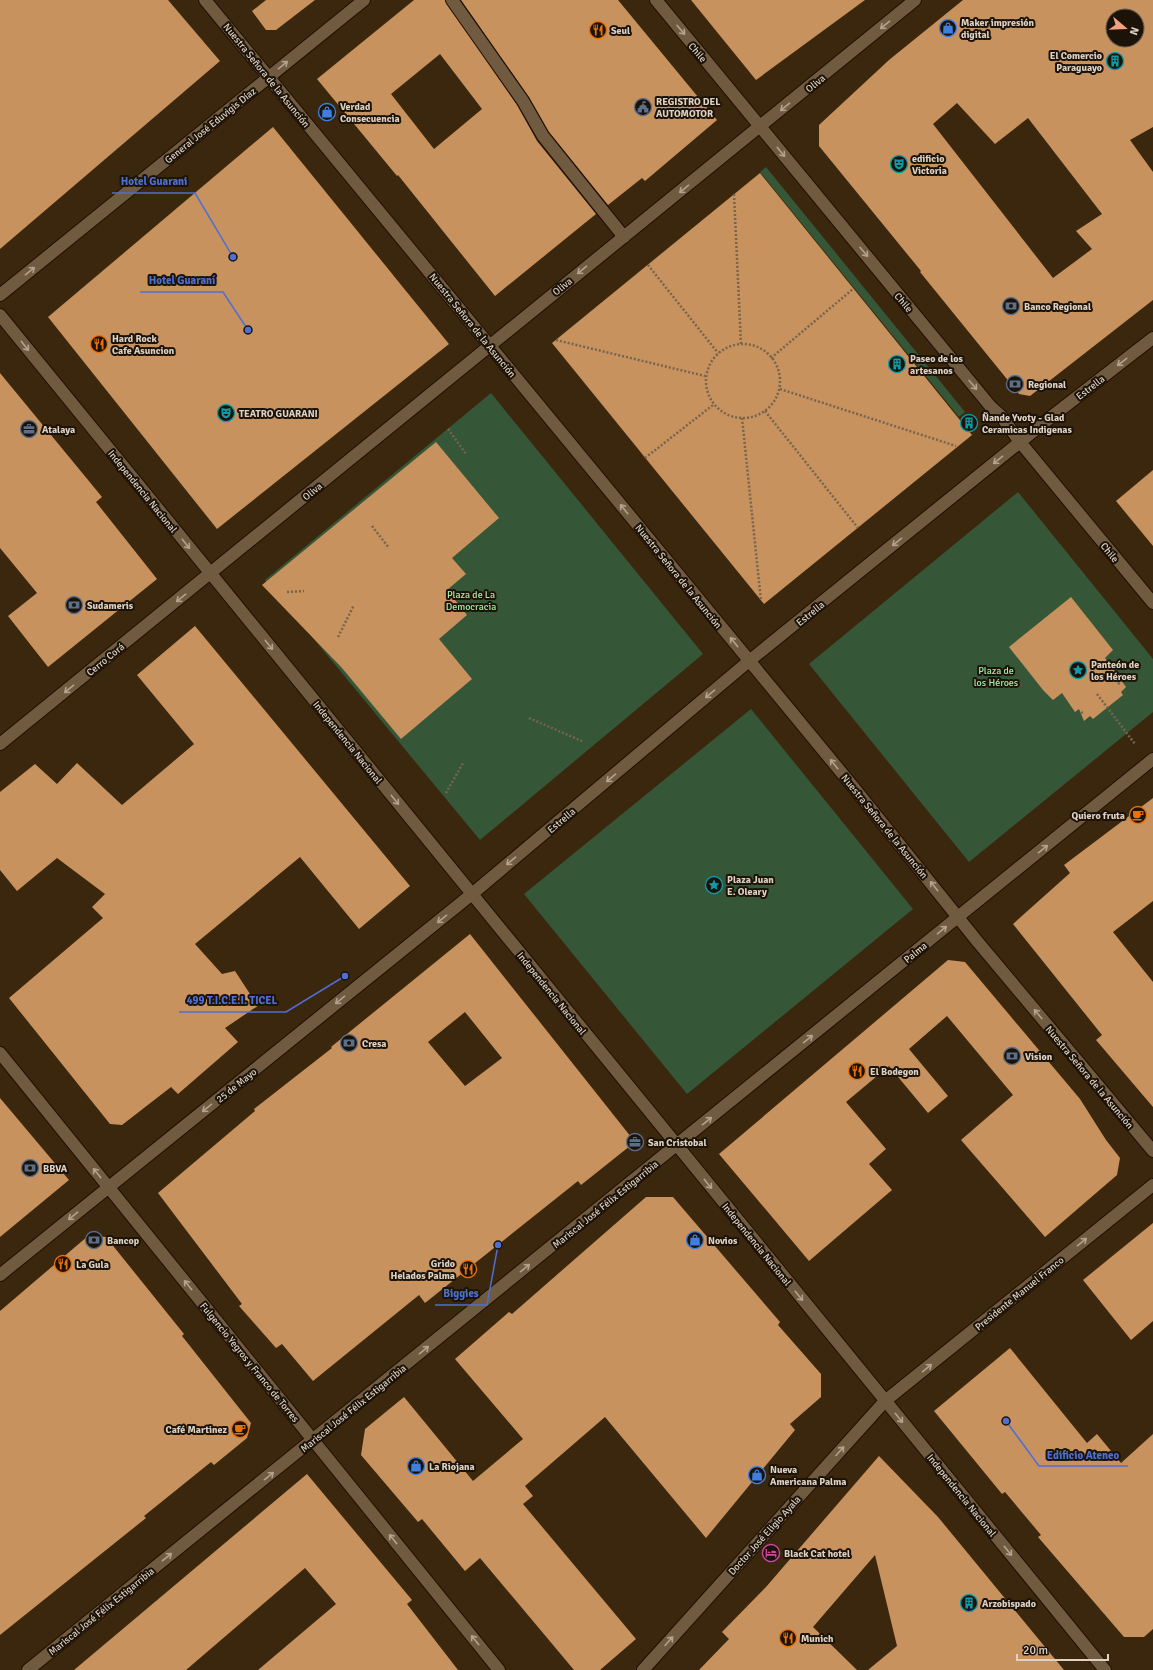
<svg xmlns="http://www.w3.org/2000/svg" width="1153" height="1670" font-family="Signika,sans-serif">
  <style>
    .green { fill: #355737 }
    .building { fill: #c8925e; fill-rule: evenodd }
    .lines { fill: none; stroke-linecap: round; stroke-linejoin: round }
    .minor-casing { stroke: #210f00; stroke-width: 14 }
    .path { stroke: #75644e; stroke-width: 2.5; stroke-dasharray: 2 2; stroke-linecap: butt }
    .minor { stroke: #705a40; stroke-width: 12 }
    .oneway { stroke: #b3a28f }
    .labels { text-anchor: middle; stroke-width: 4; stroke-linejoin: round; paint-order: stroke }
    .poi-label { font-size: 10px; font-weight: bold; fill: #dfd2c4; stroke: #1b1208; text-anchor: start }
    .street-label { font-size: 10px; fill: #dfd2c4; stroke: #1b1208 }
    .park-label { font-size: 10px; fill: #a0eda5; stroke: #1b1208 }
    .leader { fill: none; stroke: #4e6fd3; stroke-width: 1.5 }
    .callout-dot { fill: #4e6fd3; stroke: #1b1208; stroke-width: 1.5 }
    .callout-label { font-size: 11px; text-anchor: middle; font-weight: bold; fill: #4e6fd3; stroke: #1b1208; stroke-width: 4; stroke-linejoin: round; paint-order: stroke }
  </style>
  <rect width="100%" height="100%" fill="#3b270e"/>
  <g class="green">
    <path d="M766 167 965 412 959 417 760 172Z"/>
    <path d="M491 393 703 654 480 840 265 580Z"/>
    <path d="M1018 492 1153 659V712L969 862 809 664Z"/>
    <path d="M751 709 913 909 687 1094 524 894Z"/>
  </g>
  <g class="building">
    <path d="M0 0H168L220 61 0 249Z"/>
    <path d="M266 0H315L276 30H266L252 11Z"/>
    <path d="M414 0H445L517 105 537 141 596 214 495 296 398 175 397 176 317 79ZM440 54 482 109 434 149 391 94Z"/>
    <path d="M461 0H618L717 120 645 181 642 178 608 205 549 132 529 97Z"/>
    <path d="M691 0H865L756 80Z"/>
    <path d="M963 0H1153V127L1130 140 1153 172V300L1030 396 1019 394 920 272 921 271 819 146V125L889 60ZM1113 16H1137V40H1113ZM957 103 995 144 1028 118 1102 214 1076 231 1092 249 1053 278 933 124Z"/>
    <path d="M273 127 449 344 217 529 48 317Z"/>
    <path d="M760 173 972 435 764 604 552 343Z"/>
    <path d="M0 373 102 497 96 502 157 579 48 667 8 616 37 593 0 548Z"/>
    <path d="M436 442 499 518 452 558 466 574 447 590 467 615 439 639 472 679 401 739 342 668 262 585Z"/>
    <path d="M1153 470V546L1116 501Z"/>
    <path d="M1071 597 1113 650 1105 658 1126 687 1121 692 1123 695 1093 719 1090 716 1084 721 1079 709 1075 712 1062 693 1053 700 1043 690 1009 647Z"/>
    <path d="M195 626 410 886 359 929 300 857 195 944 222 974 235 971 250 994 262 1003 225 1028 238 1042 178 1094 171 1087 122 1125 110 1124 9 998 103 918 92 907 105 894 57 858 17 891 0 870V792L35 764 57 784 77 763 122 805 194 744 137 675Z"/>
    <path d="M1153 798V901L1113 932 1153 982V1107L1096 1040 1102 1035 1013 924 1070 873 1064 865Z"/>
    <path d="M470 934 635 1142 581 1185 578 1181 425 1303 419 1295 313 1381 282 1344 276 1348 239 1306 242 1304 158 1193 255 1111 254 1109 332 1048 331 1047ZM465 1012 502 1058 465 1086 428 1042Z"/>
    <path d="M948 960 965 962 1080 1099 1106 1140 1120 1158 1117 1175 1045 1237 961 1140 1013 1095 947 1016 909 1049 948 1096 928 1113 889 1066 846 1102 886 1149 869 1164 892 1190 809 1261 719 1154Z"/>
    <path d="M0 1098 69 1180 0 1237Z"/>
    <path d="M646 1197H673L780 1322 778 1325 821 1374V1397L790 1424 795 1430 706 1538 605 1417 525 1486 533 1496 523 1504 636 1639 600 1670H574L480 1558 465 1571 422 1519 418 1522 361 1455 365 1429 404 1397 473 1481 523 1439 455 1359 509 1312 512 1314Z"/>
    <path d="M1153 1223V1321L1131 1340 1083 1280Z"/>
    <path d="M88 1236 106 1237 184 1334 182 1336 251 1423 247 1438 214 1465 211 1462 144 1516 146 1518 0 1635V1311Z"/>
    <path d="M1010 1348 1087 1443 1097 1434 1121 1463 1153 1434V1629L1144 1637H1124L1038 1537 1041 1535 1005 1492 1002 1494 934 1411Z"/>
    <path d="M879 1456 938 1517 1064 1670H868L897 1646 875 1555 813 1627 857 1670H699L729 1639 722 1632 766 1587Z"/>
    <path d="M307 1474 412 1600 407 1604 458 1670H258L336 1604 305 1568 186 1670H74Z"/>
  </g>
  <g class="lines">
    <g class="minor-casing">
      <g id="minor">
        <path d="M205 0 855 789 977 941 1153 1151"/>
        <path d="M452 0 523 101 543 136 624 237"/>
        <path d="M656 0 991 407 1001 416 1020 442 1153 603"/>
        <path d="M0 295 364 0"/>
        <path d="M0 315 1105 1670"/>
        <path d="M0 744 915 0"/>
        <path d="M0 1053 499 1670"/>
        <path d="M0 1275 472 894 749 661 1046 421 1153 338"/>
        <path d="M28 1670 1153 759"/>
        <path d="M643 1670 885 1401 1153 1185"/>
      </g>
    </g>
    <g class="path">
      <path d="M734 194 741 345"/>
      <path d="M648 265 718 353"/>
      <path d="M556 340 705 376"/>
      <circle cx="743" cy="381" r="37"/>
      <path d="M771 358 853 289"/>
      <path d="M780 389 956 446"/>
      <path d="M765 411 858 528"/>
      <path d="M742 418 761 601"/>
      <path d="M448 429 466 454"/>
      <path d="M645 458 713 405"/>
      <path d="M372 526 389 548"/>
      <path d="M287 592 304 591"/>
      <path d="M338 637 354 605"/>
      <path d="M1118 684 1121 681"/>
      <path d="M1097 694 1135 744"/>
      <path d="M1081 713 1083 712"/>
      <path d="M529 718 584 742"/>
      <path d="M446 793 463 763"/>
    </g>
    <use href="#minor" class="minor"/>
  </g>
  <defs><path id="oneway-shaft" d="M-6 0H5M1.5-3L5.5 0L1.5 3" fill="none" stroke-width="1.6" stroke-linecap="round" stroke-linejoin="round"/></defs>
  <g class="oneway">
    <use href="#oneway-shaft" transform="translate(885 25) rotate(141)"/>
    <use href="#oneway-shaft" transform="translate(681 30) rotate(50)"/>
    <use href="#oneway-shaft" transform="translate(283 65) rotate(-39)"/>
    <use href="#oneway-shaft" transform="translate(785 107) rotate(141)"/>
    <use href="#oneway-shaft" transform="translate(781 152) rotate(51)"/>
    <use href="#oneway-shaft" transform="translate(684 189) rotate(141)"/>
    <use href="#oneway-shaft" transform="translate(864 252) rotate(50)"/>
    <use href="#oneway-shaft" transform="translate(582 270) rotate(141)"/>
    <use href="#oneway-shaft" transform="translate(30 271) rotate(-39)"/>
    <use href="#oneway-shaft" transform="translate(25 346) rotate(51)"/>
    <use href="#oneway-shaft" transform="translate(1122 362) rotate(142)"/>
    <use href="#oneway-shaft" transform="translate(973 385) rotate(50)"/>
    <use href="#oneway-shaft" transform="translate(998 460) rotate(141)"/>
    <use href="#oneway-shaft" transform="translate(624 509) rotate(-129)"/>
    <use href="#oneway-shaft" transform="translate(897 542) rotate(141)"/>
    <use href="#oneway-shaft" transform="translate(186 544) rotate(51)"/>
    <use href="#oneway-shaft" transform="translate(181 598) rotate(141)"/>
    <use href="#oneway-shaft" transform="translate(734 642) rotate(-129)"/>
    <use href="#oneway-shaft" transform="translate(269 645) rotate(51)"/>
    <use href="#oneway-shaft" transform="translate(69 689) rotate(141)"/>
    <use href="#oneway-shaft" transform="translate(710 694) rotate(140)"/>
    <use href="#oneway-shaft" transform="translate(834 764) rotate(-129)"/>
    <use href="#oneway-shaft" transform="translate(611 778) rotate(140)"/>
    <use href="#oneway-shaft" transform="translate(395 800) rotate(51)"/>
    <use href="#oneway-shaft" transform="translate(1043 849) rotate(-39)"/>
    <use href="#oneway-shaft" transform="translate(511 861) rotate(140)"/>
    <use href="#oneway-shaft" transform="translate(934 886) rotate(-129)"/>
    <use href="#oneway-shaft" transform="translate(442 919) rotate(141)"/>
    <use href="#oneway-shaft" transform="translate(942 930) rotate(-40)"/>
    <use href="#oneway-shaft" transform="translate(340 1000) rotate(141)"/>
    <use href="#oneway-shaft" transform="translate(1038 1014) rotate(-130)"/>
    <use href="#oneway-shaft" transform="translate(808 1039) rotate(-39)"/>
    <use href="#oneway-shaft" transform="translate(207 1108) rotate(141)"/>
    <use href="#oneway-shaft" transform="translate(707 1121) rotate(-39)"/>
    <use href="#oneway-shaft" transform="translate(97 1173) rotate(-129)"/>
    <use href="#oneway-shaft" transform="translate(708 1184) rotate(51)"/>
    <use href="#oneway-shaft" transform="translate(73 1216) rotate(141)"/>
    <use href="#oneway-shaft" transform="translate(1082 1242) rotate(-39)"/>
    <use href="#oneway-shaft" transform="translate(525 1268) rotate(-39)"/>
    <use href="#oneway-shaft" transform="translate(188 1285) rotate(-129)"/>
    <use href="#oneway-shaft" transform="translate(799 1296) rotate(51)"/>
    <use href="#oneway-shaft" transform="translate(424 1350) rotate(-39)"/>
    <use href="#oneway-shaft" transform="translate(927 1368) rotate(-39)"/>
    <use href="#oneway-shaft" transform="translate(899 1418) rotate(51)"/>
    <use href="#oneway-shaft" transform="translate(840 1451) rotate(-48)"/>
    <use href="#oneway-shaft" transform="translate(269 1476) rotate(-39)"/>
    <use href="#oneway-shaft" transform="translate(393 1539) rotate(-129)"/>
    <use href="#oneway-shaft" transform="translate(1008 1551) rotate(51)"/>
    <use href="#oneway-shaft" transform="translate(167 1557) rotate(-39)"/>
    <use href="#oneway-shaft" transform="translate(475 1640) rotate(-129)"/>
    <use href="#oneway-shaft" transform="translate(669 1641) rotate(-48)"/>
  </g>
  <defs>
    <g id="shop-ring" transform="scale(0.9)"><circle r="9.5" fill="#1b1208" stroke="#3f7fe0" stroke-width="1.5"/><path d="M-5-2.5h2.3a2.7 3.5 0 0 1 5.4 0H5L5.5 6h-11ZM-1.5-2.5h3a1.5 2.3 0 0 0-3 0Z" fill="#3f7fe0"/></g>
    <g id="restaurant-ring" transform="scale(0.9)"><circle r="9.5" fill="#1b1208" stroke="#e8710a" stroke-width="1.5"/><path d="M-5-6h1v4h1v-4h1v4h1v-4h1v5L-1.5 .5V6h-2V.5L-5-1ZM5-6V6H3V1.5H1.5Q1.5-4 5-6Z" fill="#e8710a"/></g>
    <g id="building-ring" transform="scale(0.9)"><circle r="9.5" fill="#1b1208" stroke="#0f9aa8" stroke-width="1.5"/><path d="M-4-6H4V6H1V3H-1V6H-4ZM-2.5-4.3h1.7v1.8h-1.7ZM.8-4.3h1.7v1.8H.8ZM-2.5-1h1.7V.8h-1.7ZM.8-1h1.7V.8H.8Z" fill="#0f9aa8"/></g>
    <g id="civic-ring" transform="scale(0.9)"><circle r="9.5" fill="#1b1208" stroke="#5c6f8a" stroke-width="1.5"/><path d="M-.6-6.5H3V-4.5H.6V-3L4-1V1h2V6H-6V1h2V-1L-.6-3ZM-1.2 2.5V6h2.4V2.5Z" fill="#5c6f8a"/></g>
    <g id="theatre-ring" transform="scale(0.9)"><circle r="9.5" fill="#1b1208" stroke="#0f9aa8" stroke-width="1.5"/><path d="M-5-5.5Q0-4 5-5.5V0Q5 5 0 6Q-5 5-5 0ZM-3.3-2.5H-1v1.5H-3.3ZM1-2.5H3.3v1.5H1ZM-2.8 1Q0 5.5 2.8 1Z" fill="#0f9aa8"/></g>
    <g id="bank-ring" transform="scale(0.9)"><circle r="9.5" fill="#1b1208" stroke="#5c6f8a" stroke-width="1.5"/><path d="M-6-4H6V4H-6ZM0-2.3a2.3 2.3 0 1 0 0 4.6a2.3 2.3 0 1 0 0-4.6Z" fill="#5c6f8a"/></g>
    <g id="office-ring" transform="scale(0.9)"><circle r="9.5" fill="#1b1208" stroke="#5c6f8a" stroke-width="1.5"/><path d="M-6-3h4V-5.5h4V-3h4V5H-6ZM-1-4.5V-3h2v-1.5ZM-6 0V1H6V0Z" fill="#5c6f8a"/></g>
    <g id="sight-ring" transform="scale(0.9)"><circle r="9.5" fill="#1b1208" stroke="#0f9aa8" stroke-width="1.5"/><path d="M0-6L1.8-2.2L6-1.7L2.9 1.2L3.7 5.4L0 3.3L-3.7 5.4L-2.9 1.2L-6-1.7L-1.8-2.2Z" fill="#0f9aa8"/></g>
    <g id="cafe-ring" transform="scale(0.9)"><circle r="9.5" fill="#1b1208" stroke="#e8710a" stroke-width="1.5"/><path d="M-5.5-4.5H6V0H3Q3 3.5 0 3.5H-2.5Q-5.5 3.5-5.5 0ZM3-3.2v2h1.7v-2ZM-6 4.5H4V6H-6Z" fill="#e8710a"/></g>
    <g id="hotel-ring" transform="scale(0.9)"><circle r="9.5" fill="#1b1208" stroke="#d1479c" stroke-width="1.5"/><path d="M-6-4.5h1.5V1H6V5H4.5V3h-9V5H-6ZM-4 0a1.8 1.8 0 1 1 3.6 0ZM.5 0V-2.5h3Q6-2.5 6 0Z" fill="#d1479c"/></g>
  </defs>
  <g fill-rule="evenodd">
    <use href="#shop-ring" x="948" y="28"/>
    <use href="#restaurant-ring" x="598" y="30"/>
    <use href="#building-ring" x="1115" y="61"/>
    <use href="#civic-ring" x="643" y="107"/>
    <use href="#shop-ring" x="327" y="112"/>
    <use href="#theatre-ring" x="899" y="164"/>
    <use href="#bank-ring" x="1011" y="306"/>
    <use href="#restaurant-ring" x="99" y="344"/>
    <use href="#building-ring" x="897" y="364"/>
    <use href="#bank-ring" x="1015" y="384"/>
    <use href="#theatre-ring" x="226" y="413"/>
    <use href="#building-ring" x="969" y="423"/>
    <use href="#office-ring" x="29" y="429"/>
    <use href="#bank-ring" x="74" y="605"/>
    <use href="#sight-ring" x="1078" y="670"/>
    <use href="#cafe-ring" x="1138" y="815"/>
    <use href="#sight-ring" x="714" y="885"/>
    <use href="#bank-ring" x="349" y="1043"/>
    <use href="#bank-ring" x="1012" y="1056"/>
    <use href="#restaurant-ring" x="857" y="1071"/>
    <use href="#office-ring" x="635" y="1142"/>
    <use href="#bank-ring" x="30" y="1168"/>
    <use href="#bank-ring" x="94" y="1240"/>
    <use href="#shop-ring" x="695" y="1240"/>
    <use href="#restaurant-ring" x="63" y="1264"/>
    <use href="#restaurant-ring" x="468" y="1269"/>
    <use href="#cafe-ring" x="240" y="1429"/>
    <use href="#shop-ring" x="416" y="1466"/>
    <use href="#shop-ring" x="757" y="1475"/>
    <use href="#hotel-ring" x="771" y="1553"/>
    <use href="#building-ring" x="969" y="1603"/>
    <use href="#restaurant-ring" x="788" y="1638"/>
  </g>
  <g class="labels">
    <g class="poi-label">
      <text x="961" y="26">Maker impresión<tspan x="961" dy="12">digital</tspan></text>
      <text x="611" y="34">Seul</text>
      <text x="1102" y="59" text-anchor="end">El Comercio<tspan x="1102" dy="12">Paraguayo</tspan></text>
      <text x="656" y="105">REGISTRO DEL<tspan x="656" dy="12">AUTOMOTOR</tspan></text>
      <text x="340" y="110">Verdad<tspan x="340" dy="12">Consecuencia</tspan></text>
      <text x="912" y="162">edificio<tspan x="912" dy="12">Victoria</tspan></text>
      <text x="1024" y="310">Banco Regional</text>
      <text x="112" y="342">Hard Rock<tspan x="112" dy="12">Cafe Asuncion</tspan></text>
      <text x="910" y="362">Paseo de los<tspan x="910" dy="12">artesanos</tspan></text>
      <text x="1028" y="388">Regional</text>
      <text x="239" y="417">TEATRO GUARANI</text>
      <text x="982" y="421">Ñande Yvoty - Glad<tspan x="982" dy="12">Ceramicas Indigenas</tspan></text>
      <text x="42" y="433">Atalaya</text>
      <text x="87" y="609">Sudameris</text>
      <text x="1091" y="668">Panteón de<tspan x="1091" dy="12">los Héroes</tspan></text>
      <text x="1125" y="819" text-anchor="end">Quiero fruta</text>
      <text x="727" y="883">Plaza Juan<tspan x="727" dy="12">E. Oleary</tspan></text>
      <text x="362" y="1047">Cresa</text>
      <text x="1025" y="1060">Vision</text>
      <text x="870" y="1075">El Bodegon</text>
      <text x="648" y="1146">San Cristobal</text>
      <text x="43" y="1172">BBVA</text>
      <text x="107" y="1244">Bancop</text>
      <text x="708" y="1244">Novios</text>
      <text x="455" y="1267" text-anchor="end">Grido<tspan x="455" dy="12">Helados Palma</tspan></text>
      <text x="76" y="1268">La Gula</text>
      <text x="227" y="1433" text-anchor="end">Café Martinez</text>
      <text x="429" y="1470">La Riojana</text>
      <text x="770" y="1473">Nueva<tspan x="770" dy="12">Americana Palma</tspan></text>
      <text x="784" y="1557">Black Cat hotel</text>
      <text x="982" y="1607">Arzobispado</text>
      <text x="801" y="1642">Munich</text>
    </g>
    <g class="street-label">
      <text transform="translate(698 52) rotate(50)" y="4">Chile</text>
      <text transform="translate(267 75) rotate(51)" y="4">Nuestra Señora de la Asunción</text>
      <text transform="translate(815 83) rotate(-39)" y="4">Oliva</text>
      <text transform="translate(210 125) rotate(-39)" y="4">General José Eduvigis Díaz</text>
      <text transform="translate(562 286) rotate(-39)" y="4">Oliva</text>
      <text transform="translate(904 302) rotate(50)" y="4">Chile</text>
      <text transform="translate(473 325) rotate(51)" y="4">Nuestra Señora de la Asunción</text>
      <text transform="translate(1090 387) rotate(-38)" y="4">Estrella</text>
      <text transform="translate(143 491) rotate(51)" y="4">Independencia Nacional</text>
      <text transform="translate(312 491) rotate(-39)" y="4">Oliva</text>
      <text transform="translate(1110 552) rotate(51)" y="4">Chile</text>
      <text transform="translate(679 576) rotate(51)" y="4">Nuestra Señora de la Asunción</text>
      <text transform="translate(810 613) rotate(-39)" y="4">Estrella</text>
      <text transform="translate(105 659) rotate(-39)" y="4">Cerro Corá</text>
      <text transform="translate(348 742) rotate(51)" y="4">Independencia Nacional</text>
      <text transform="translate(561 820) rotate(-40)" y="4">Estrella</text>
      <text transform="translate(885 826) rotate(51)" y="4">Nuestra Señora de la Asunción</text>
      <text transform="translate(915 952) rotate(-39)" y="4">Palma</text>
      <text transform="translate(552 993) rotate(51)" y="4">Independencia Nacional</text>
      <text transform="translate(1090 1077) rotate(50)" y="4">Nuestra Señora de la Asunción</text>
      <text transform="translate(236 1085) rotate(-39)" y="4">25 de Mayo</text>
      <text transform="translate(605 1204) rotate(-39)" y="4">Mariscal José Félix Estigarribia</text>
      <text transform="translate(757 1244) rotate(51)" y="4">Independencia Nacional</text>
      <text transform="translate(1019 1293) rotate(-39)" y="4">Presidente Manuel Franco</text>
      <text transform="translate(250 1362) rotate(51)" y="4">Fulgencio Yegros y Franco de Torres</text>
      <text transform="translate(353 1408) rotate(-39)" y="4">Mariscal José Félix Estigarribia</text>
      <text transform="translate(962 1495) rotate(51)" y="4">Independencia Nacional</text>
      <text transform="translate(764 1535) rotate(-48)" y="4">Doctor José Eligio Ayala</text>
      <text transform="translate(101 1611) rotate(-39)" y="4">Mariscal José Félix Estigarribia</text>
    </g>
    <g class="park-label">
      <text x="471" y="598">Plaza de La<tspan x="471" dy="12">Democracia</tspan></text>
      <text x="996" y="674">Plaza de<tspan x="996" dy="12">los Héroes</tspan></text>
    </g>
  </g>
  <path class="leader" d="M233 257L195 193H112M248 330L223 292H140M345 976L286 1012H179M498 1245L487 1305H435M1006 1421L1039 1466H1128"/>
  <g class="callout-dot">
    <circle cx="233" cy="257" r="4"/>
    <circle cx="248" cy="330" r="4"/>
    <circle cx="345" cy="976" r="4"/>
    <circle cx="498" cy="1245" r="4"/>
    <circle cx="1006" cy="1421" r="4"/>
  </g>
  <g class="callout-label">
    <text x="154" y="185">Hotel Guarani</text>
    <text x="182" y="284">Hotel Guaraní</text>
    <text x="232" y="1004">499 T.I.C.E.I. TICEL</text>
    <text x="461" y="1297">Biggies</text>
    <text x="1083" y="1459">Edificio Ateneo</text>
  </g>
  <g transform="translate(1125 28) rotate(109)"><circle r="19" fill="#1b1208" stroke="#695f53"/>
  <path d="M0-3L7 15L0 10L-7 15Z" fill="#f1a17d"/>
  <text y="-6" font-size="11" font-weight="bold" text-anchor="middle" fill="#dfd2c4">N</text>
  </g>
  <path d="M1017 1654v6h91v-6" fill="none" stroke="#dfd2c4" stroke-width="2"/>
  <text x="1023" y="1654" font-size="12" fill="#dfd2c4" stroke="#1b1208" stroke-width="3" paint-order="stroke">20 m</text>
</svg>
